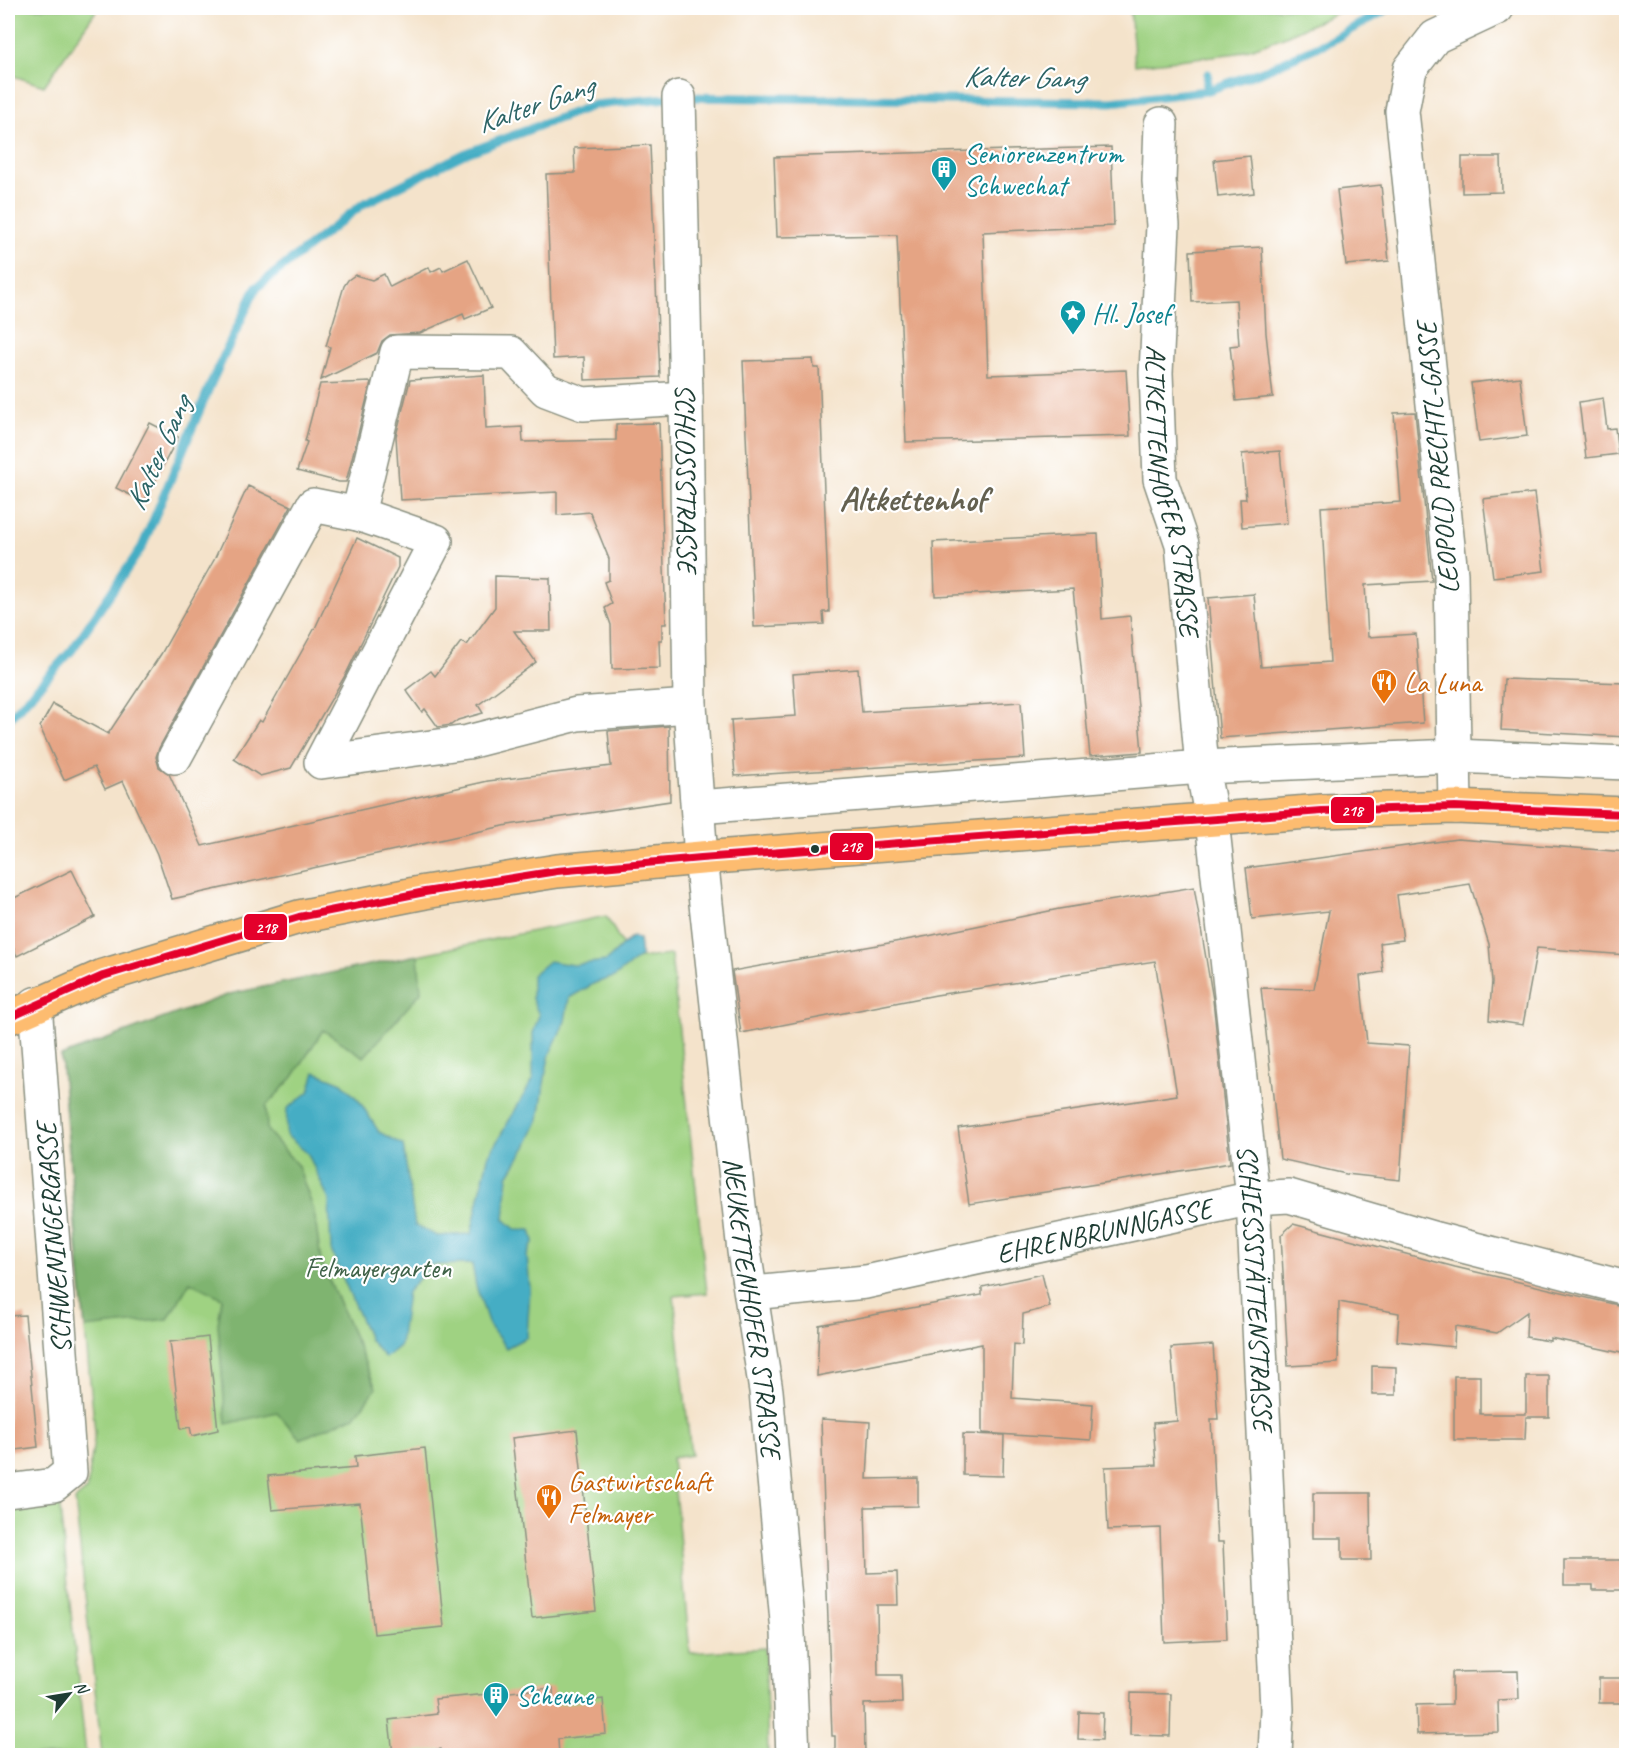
<svg xmlns="http://www.w3.org/2000/svg" width="1634" height="1763" font-family="Caveat,sans-serif">
  <style>
    .green { fill: #9fd282; stroke: #5f885b; stroke-width: 1.5 }
    .forest { fill: #7fb470; stroke: #4f7852; stroke-width: 1.5 }
    .water { fill: #45adc4; stroke: #32757c; stroke-width: 1.5 }
    .lines { fill: none; stroke-linecap: round; stroke-linejoin: round }
    .stream { stroke: #45adc4; stroke-width: 9 }
    .building { fill: #e5a484 }
    .minor-casing { stroke: #8a9080; stroke-width: 36 }
    .major-casing { stroke: #8a9080; stroke-width: 36 }
    .minor { stroke: #fff; stroke-width: 33 }
    .major { stroke: #fdbc70; stroke-width: 33 }
    .bus-1-casing { stroke: #fff; stroke-width: 12 }
    .bus-1 { stroke: #e4002b; stroke-width: 8 }
    .bus-dot { fill: #1f3d34; stroke: #fff; stroke-width: 2 }
    .labels { text-anchor: middle; stroke-width: 4.5; stroke-linejoin: round; paint-order: stroke }
    .culture-label { font-size: 28px; fill: #0d838f; stroke: #fff; text-anchor: start }
    .street-label { font-size: 28px; fill: #1f3d34; stroke: #fff }
    .food-label { font-size: 28px; fill: #c56008; stroke: #fff; text-anchor: start }
    .park-label { font-size: 28px; fill: #3f6248; stroke: #fff }
    .water-label { font-size: 30px; font-style: italic; fill: #2c6466; stroke: #fff }
    .district-label { font-size: 34px; font-weight: bold; fill: #646150; stroke: #fff }
    .line-badge { stroke: #fff; stroke-width: 2 }
    .badge-label { font-size: 16px; text-anchor: middle; font-weight: bold; fill: #fff }
  </style>
  <rect width="100%" height="100%" fill="#fff"/>
  <filter id="ink" filterUnits="userSpaceOnUse"><feTurbulence type="fractalNoise" baseFrequency=".0167" numOctaves="2"/><feDisplacementMap in="SourceGraphic" scale="12" xChannelSelector="R" yChannelSelector="G"/><feConvolveMatrix kernelMatrix="1 2 1 2 8 2 1 2 1" color-interpolation-filters="sRGB"/></filter>
  <filter id="wash" filterUnits="userSpaceOnUse"><feTurbulence type="fractalNoise" baseFrequency=".008" numOctaves="4" result="noise"/><feDisplacementMap in="SourceGraphic" scale="24" xChannelSelector="R" yChannelSelector="G"/><feGaussianBlur stdDeviation="1.35" result="paint"/><feColorMatrix in="noise" values="0 0 0 0 0 0 0 0 0 0 0 0 0 0 0 0 0 1.4 0 .05"/><feComposite in="paint" operator="in"/></filter>
  <g filter="url(#wash)">
    <rect width="100%" height="100%" fill="#f4e3cb"/>
    <g class="green">
      <path d="M17 8H98L44 86 8 74V18Z"/>
      <path d="M1130 8H1348L1281 38 1238 53 1135 65Z"/>
      <path d="M606 916 631 959 671 955 707 1293 674 1296 691 1455 672 1458 690 1653 765 1648 768 1755H102L75 1500 87 1490 95 1432 75 1227 61 1056 230 994Z"/>
      <path d="M58 1490 86 1755 8 1756V1499Z"/>
    </g>
    <path class="forest" d="M418 955 421 992 364 1057 323 1030 293 1077 266 1106 267 1130 298 1166 314 1211 321 1261 376 1388 355 1416 300 1439 277 1412 226 1424 218 1324 222 1298 190 1282 168 1319 85 1328 61 1056 230 994Z"/>
    <path class="water" d="M632 936 639 939 641 956 614 977 595 983 569 998 565 1021 550 1054 546 1071 539 1119 526 1147 508 1176 504 1219 516 1230H531L534 1241 527 1256 530 1288 527 1337 506 1348 489 1325 476 1286 472 1264 431 1265 407 1292 400 1345 385 1358 369 1339 331 1250 329 1200 308 1154 286 1135 287 1109 309 1092 315 1072 342 1083 360 1102 379 1132 403 1145 415 1225 437 1236 471 1234 488 1157 533 1079V1033L539 1015 532 999V975L549 961 573 965 606 961Z"/>
    <g class="lines">
      <g class="stream">
        <path d="M1206 91 1208 74"/>
        <path d="M8 720 72 650 142 547 212 381 256 288 363 204 464 154 594 105 679 97 1111 102 1206 91 1263 71 1330 41 1389 8"/>
      </g>
    </g>
    <g id="blocks">
      <g class="building">
        <path d="M650 145 660 377 585 380 584 357 553 359 546 174 575 173 574 148Z"/>
        <path d="M1111 147 1114 226 983 232 988 375 1126 370 1130 436 906 442 897 235 777 237 774 157Z"/>
        <path d="M1250 156 1254 193 1218 197 1214 160Z"/>
        <path d="M1462 157H1501L1502 192 1462 193Z"/>
        <path d="M1381 185 1389 261 1346 265 1337 190Z"/>
        <path d="M1262 247 1266 333 1273 397 1236 401 1230 346 1239 345 1236 300 1192 302 1190 251Z"/>
        <path d="M468 259 491 308 465 319 463 314 420 333 390 335 382 341 377 353 321 380 330 347 326 346 344 286 348 280 355 275 372 280 384 274 390 287 429 267 431 272 441 267 443 271Z"/>
        <path d="M813 359 814 368H819L829 612H823L824 624 754 627 743 361Z"/>
        <path d="M484 375 486 429 522 427 523 442 616 440V424L659 423 666 624H662V640H659L660 668 612 669 611 625 605 608 612 604 604 582 609 580V559L590 512 557 515V492L400 500 396 436 410 380Z"/>
        <path d="M1520 377 1527 436 1479 442 1471 383Z"/>
        <path d="M371 382 346 482H339L297 471 307 442 305 441 320 384Z"/>
        <path d="M1603 398 1607 429 1615 428 1618 454 1586 458 1579 402Z"/>
        <path d="M1415 412 1432 581 1365 585 1368 637 1416 634 1423 723 1220 738 1208 598 1254 594 1261 667 1330 662 1321 507 1401 502 1394 413Z"/>
        <path d="M150 423 178 437 144 502 116 488Z"/>
        <path d="M1280 451 1287 523 1242 527 1240 499H1246L1242 454Z"/>
        <path d="M248 486 291 506 159 748 156 757 159 767 169 774 202 846 488 781 611 766 608 731 669 726 670 801 508 825 172 899 157 854 123 781 105 789 94 767 64 780 40 727 53 704 108 734 161 654 196 592 214 560Z"/>
        <path d="M1534 493 1544 571 1493 577 1483 499Z"/>
        <path d="M1098 534 1102 619 1130 616 1142 752 1090 756 1073 589 935 596 933 542Z"/>
        <path d="M357 538 398 558V567L346 674 291 768 260 776 234 759 259 720 262 722 316 626Z"/>
        <path d="M495 576 550 578 551 631H514L536 662 478 705 483 713 458 720 451 725 438 727 425 709 422 712 406 690 431 671 435 676 461 642 467 645 495 607Z"/>
        <path d="M858 669 862 712 1021 702 1025 758 735 776 731 720 796 716 793 674Z"/>
        <path d="M1504 679 1626 683V737L1501 730Z"/>
        <path d="M1457 839 1626 852V955L1537 948 1523 1025 1489 1020 1492 982 1489 944 1470 884 1397 895 1403 940 1380 943 1383 972 1360 976 1367 1043 1409 1046 1400 1180 1346 1174 1280 1159 1261 988 1314 989 1329 911 1252 919 1246 868Z"/>
        <path d="M72 870 95 917 17 956 8 936V901Z"/>
        <path d="M1194 887 1213 1000 1230 1163 969 1204 958 1128 1177 1095 1155 961 936 995 741 1033 732 971 928 936 1059 909Z"/>
        <path d="M1293 1224 1455 1267 1626 1307V1354L1550 1338V1341L1526 1337 1527 1312 1497 1333 1455 1326 1454 1347 1397 1341 1399 1313 1339 1302 1338 1363 1288 1366 1281 1235Z"/>
        <path d="M1042 1274 1050 1307 1023 1314 1022 1345 1014 1344 1012 1398 1093 1404 1091 1440 982 1433V1344L817 1376 819 1325 982 1295V1287Z"/>
        <path d="M25 1315 38 1447 8 1451V1316Z"/>
        <path d="M208 1337 218 1430 192 1436 190 1427 181 1429 170 1342Z"/>
        <path d="M1213 1345 1218 1419H1211L1217 1542H1223L1227 1639 1164 1642 1160 1528 1108 1530 1105 1467 1156 1465 1153 1423 1177 1421 1171 1348Z"/>
        <path d="M1372 1366 1396 1367V1395H1372Z"/>
        <path d="M1454 1376H1480V1414H1526V1376H1549V1417H1526L1525 1440H1454Z"/>
        <path d="M821 1419 870 1422 867 1479 918 1478V1506L865 1507 867 1573 897 1572 898 1605H877L878 1675H901L902 1703 864 1704 865 1755H835V1736H832Z"/>
        <path d="M577 1430 596 1611 532 1618 512 1438Z"/>
        <path d="M963 1434 1004 1435 1003 1476 963 1475Z"/>
        <path d="M425 1448 444 1627 374 1634 360 1503 272 1510 268 1476 356 1468 355 1456Z"/>
        <path d="M1313 1493H1370L1371 1560H1342V1538H1313Z"/>
        <path d="M1564 1560H1626V1590H1593V1585H1564Z"/>
        <path d="M1518 1671 1519 1699 1498 1700 1499 1732 1417 1734 1416 1705 1452 1704V1672Z"/>
        <rect x="1599" y="1678" width="27" height="25"/>
        <path d="M553 1688 554 1705 603 1699 606 1734 558 1739 559 1755H441V1749L393 1754 389 1720 437 1714 435 1699Z"/>
        <path d="M1131 1693 1171 1694 1170 1736 1130 1735Z"/>
        <path d="M1079 1712 1103 1713 1102 1740 1078 1739Z"/>
      </g>
    </g>
  </g>
  <g filter="url(#ink)">
    <use href="#blocks" fill-opacity="0" stroke="#8a9080" stroke-width="1.5"/>
    <g class="lines">
      <g class="minor-casing">
        <g id="minor">
          <path id="s1" d="M679 97 686 398 690 706 701 858 744 1251 766 1391 788 1632 793 1756"/>
          <path id="s2" d="M1161 124 1159 181 1163 225 1156 373 1160 479 1182 544 1202 767 1212 820 1253 1198 1277 1709 1275 1756"/>
          <path d="M358 514 397 352 511 353 546 390 583 404 686 398"/>
          <path d="M175 757 313 505 358 514 436 541 321 762 468 742 577 714 690 706"/>
          <path d="M698 807 1202 767 1454 756 1626 763"/>
          <path d="M1455 807 1451 574 1402 111 1410 69 1435 37 1497 8"/>
          <path id="s3" d="M752 1293 866 1282 1253 1198 1289 1196 1436 1239 1626 1288"/>
          <path d="M8 1491 54 1485 70 1472 35 1004"/>
        </g>
      </g>
      <g class="major-casing">
        <path id="major" d="M8 1018 103 976 299 917 425 892 557 871 701 858 1322 811 1455 807 1626 814"/>
      </g>
      <use href="#minor" class="minor"/>
      <use href="#major" class="major"/>
      <g class="bus-1-casing">
        <path id="bus-1" d="M8 1018 103 976 299 917 425 892 557 871 701 858 1322 811 1455 807 1626 814"/>
      </g>
      <use href="#bus-1" class="bus-1"/>
    </g>
  </g>
  <defs>
    <g id="building-pin" transform="scale(1.35)"><path d="M0 17L-7.5 6A9.5 9.5 0 1 1 7.5 6Z" fill="#0f9aa8" stroke="#fff"/><path d="M-4-6H4V6H1V3H-1V6H-4ZM-2.5-4.3h1.7v1.8h-1.7ZM.8-4.3h1.7v1.8H.8ZM-2.5-1h1.7V.8h-1.7ZM.8-1h1.7V.8H.8Z" fill="#fff"/></g>
    <g id="sight-pin" transform="scale(1.35)"><path d="M0 17L-7.5 6A9.5 9.5 0 1 1 7.5 6Z" fill="#0f9aa8" stroke="#fff"/><path d="M0-6L1.8-2.2L6-1.7L2.9 1.2L3.7 5.4L0 3.3L-3.7 5.4L-2.9 1.2L-6-1.7L-1.8-2.2Z" fill="#fff"/></g>
    <g id="restaurant-pin" transform="scale(1.35)"><path d="M0 17L-7.5 6A9.5 9.5 0 1 1 7.5 6Z" fill="#e8710a" stroke="#fff"/><path d="M-5-6h1v4h1v-4h1v4h1v-4h1v5L-1.5 .5V6h-2V.5L-5-1ZM5-6V6H3V1.5H1.5Q1.5-4 5-6Z" fill="#fff"/></g>
  </defs>
  <g fill-rule="evenodd">
    <use href="#building-pin" x="944" y="169"/>
    <use href="#sight-pin" x="1073" y="313"/>
    <use href="#restaurant-pin" x="1384" y="682"/>
    <use href="#restaurant-pin" x="549" y="1497"/>
    <use href="#building-pin" x="496" y="1695"/>
  </g>
  <circle class="bus-dot" cx="815" cy="849" r="5"/>
  <g class="labels">
    <g class="culture-label">
      <text x="964" y="163">Seniorenzentrum<tspan x="964" dy="32">Schwechat</tspan></text>
      <text x="1092" y="323">Hl. Josef</text>
      <text x="516" y="1705">Scheune</text>
    </g>
    <g class="street-label">
      <text transform="translate(1437 458) rotate(-95)" y="10">LEOPOLD PRECHTL-GASSE</text>
      <text dy="10" stroke="none"><textPath href="#s1" startOffset="381">SCHLOSSSTRASSE</textPath></text>
      <text dy="10" stroke="none"><textPath href="#s2" startOffset="369">ALTKETTENHOFER STRASSE</textPath></text>
      <text dy="10" stroke="none"><textPath href="#s3" startOffset="358">EHRENBRUNNGASSE</textPath></text>
      <text transform="translate(53 1238) rotate(-94)" y="10">SCHWENINGERGASSE</text>
      <text dy="10" stroke="none"><textPath href="#s2" startOffset="1172">SCHIESSSTÄTTENSTRASSE</textPath></text>
      <text dy="10" stroke="none"><textPath href="#s1" startOffset="1214">NEUKETTENHOFER STRASSE</textPath></text>
    </g>
    <g class="food-label">
      <text x="1404" y="692">La Luna</text>
      <text x="568" y="1491">Gastwirtschaft<tspan x="568" dy="32">Felmayer</tspan></text>
    </g>
    <g class="park-label">
      <text x="378" y="1277">Felmayergarten</text>
    </g>
    <g class="water-label">
      <text transform="translate(1024 77) rotate(1)" y="10">Kalter Gang</text>
      <text transform="translate(535 104) rotate(-19)" y="10">Kalter Gang</text>
      <text transform="translate(158 453) rotate(-66)" y="10">Kalter Gang</text>
    </g>
    <g class="district-label">
      <text x="913" y="510">Altkettenhof</text>
    </g>
  </g>
  <g class="line-badge">
    <rect x="1330" y="796" width="45" height="28" rx="6" fill="#e4002b"/>
    <rect x="829" y="832" width="45" height="29" rx="6" fill="#e4002b"/>
    <rect x="243" y="913" width="45" height="28" rx="6" fill="#e4002b"/>
  </g>
  <g class="badge-label">
    <text x="1352" y="816">218</text>
    <text x="851" y="852">218</text>
    <text x="266" y="933">218</text>
  </g>
  <rect width="1634" height="1763" fill="none" stroke="#fff" stroke-width="30"/>
  <g transform="translate(69 1694) rotate(60)" stroke="#ffffff" stroke-width="4.5" paint-order="stroke">
  <path d="M0-4.5L10 22L0 15L-10 22Z" fill="#1f3d34"/>
  <text y="-9" font-size="16" font-weight="bold" text-anchor="middle" fill="#1f3d34">N</text>
  </g>
</svg>
